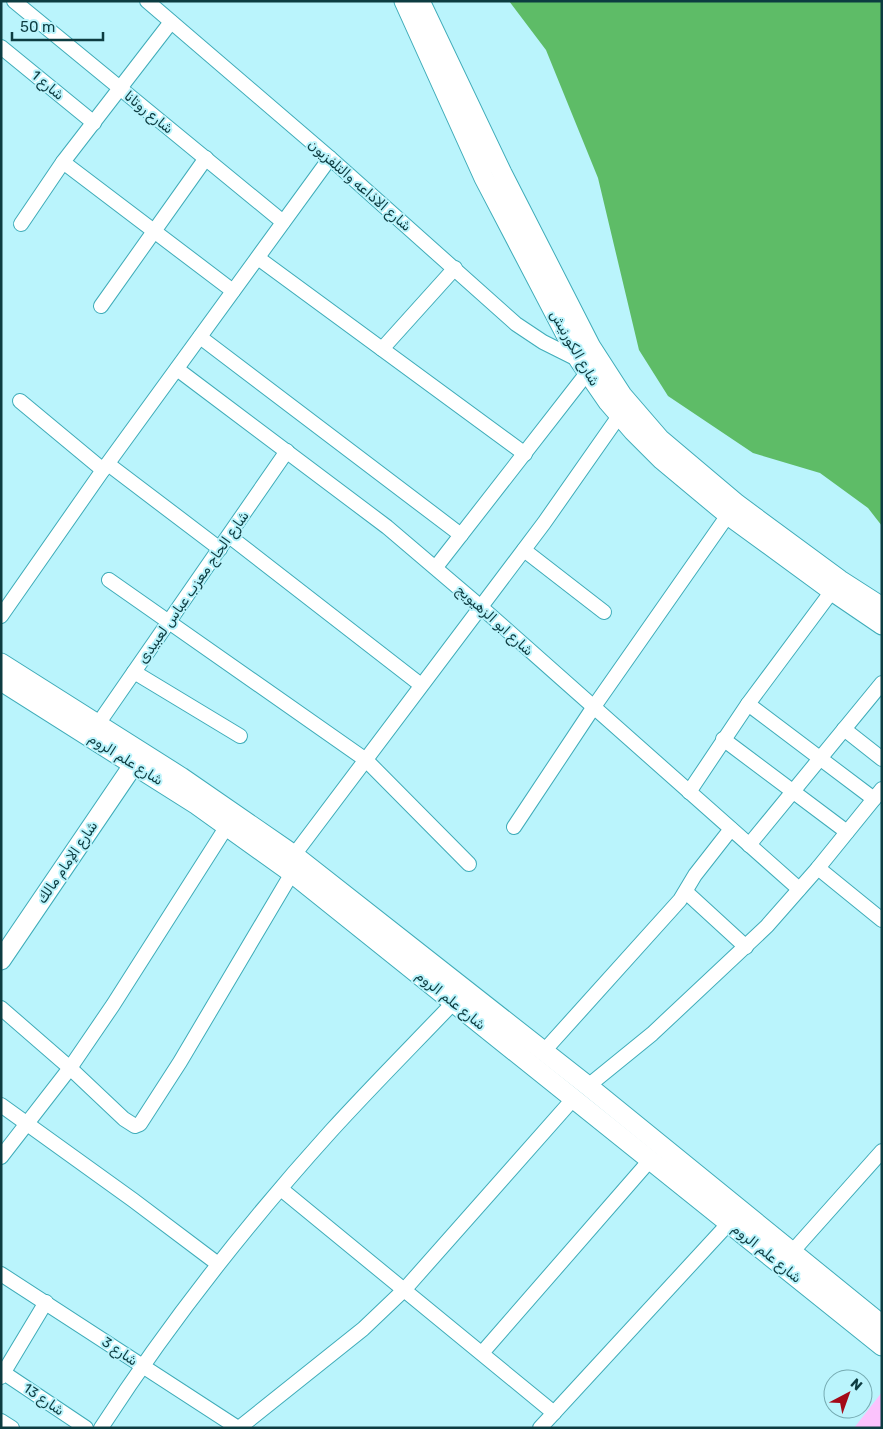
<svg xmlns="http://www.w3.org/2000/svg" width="883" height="1429" font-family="Rubik,'Noto Naskh Arabic',sans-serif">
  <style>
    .green { fill: #fbc2fc }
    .water { fill: #5ebc67 }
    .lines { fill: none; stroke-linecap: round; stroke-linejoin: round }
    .street-casing { stroke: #3facb9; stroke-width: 16 }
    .secondary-casing { stroke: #3facb9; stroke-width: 21 }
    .street { stroke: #fff; stroke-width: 14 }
    .secondary { stroke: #fff; stroke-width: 19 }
    .labels { text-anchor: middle; stroke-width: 4; stroke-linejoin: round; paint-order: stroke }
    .street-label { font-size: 14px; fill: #0d3c41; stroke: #baf4fc }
  </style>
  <rect width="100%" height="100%" fill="#baf4fc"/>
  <path class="green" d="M882 1392V1428H854Z"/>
  <path class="water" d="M509 1H882V526L868 508 820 473 753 453 668 396 639 350 598 178 546 50Z"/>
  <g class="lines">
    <g class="street-casing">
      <g id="street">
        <path d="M14 1 283 222"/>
        <path d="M147 1 330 158 516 324 543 342 579 360"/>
        <path d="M1 47 94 123"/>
        <path d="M63 162 233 291"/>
        <path d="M21 224 63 162 171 22"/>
        <path d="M258 258 525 454"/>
        <path d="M101 306 206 158"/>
        <path d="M200 337 461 535"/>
        <path d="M382 349 455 268"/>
        <path d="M177 369 387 527 481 607 799 889"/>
        <path d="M20 401 103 470"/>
        <path d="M108 464 220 549"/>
        <path d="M229 536 421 685"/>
        <path d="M524 550 604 612"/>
        <path d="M436 567 587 373"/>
        <path d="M109 580 366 760 469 864"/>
        <path d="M1 616 103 470 330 158"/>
        <path d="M134 672 240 736"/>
        <path d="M748 704 874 799"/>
        <path d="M98 724 287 451"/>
        <path d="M844 729 882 759"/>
        <path d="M723 739 847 832"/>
        <path d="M689 792 748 704 832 591"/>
        <path d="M514 827 593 708 728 515"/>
        <path d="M749 845 882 683"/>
        <path d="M294 855 544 523 619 416"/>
        <path d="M818 868 882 920"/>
        <path d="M686 892 746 947"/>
        <path d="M1 1008 70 1068 124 1119 135 1126 140 1124 180 1062 292 873"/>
        <path d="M544 1051 680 900 695 875 731 829"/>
        <path d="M588 1086 652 1034 767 926 818 868 882 789"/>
        <path d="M1 1105 133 1200 218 1264"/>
        <path d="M1 1157 70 1068 113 1005 227 826"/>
        <path d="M281 1189 554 1413"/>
        <path d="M792 1252 882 1151"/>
        <path d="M1 1274 238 1428"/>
        <path d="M482 1353 651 1159"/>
        <path d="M1 1371 86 1428"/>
        <path d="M1 1377 46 1302"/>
        <path d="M1 1421 12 1428"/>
        <path d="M101 1428C169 1323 247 1224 331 1131 371 1087 413 1045 454 1002"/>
        <path d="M239 1428 363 1329 405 1289 574 1098"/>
        <path d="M540 1428 729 1223"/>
      </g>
    </g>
    <g class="secondary-casing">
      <g id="secondary">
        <path d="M404 1 484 178 579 360 608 402 633 431 662 460 728 515 832 591 882 625"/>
        <path d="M420 1 502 173 591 347 622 395 660 439 737 504 840 580 882 607"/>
        <path d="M1 663 181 777 294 855 588 1086 882 1325"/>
        <path d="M1 681 197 805 292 873 882 1346"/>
        <path d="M1 960 134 764"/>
      </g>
    </g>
    <use href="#street" class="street"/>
    <use href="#secondary" class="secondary"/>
  </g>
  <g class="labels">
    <g class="street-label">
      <text transform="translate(48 85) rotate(40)" y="5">شارع 1</text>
      <text transform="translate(149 112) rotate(39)" y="5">شارع روتانا</text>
      <text transform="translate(360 185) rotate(41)" y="5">شارع الاذاعه والتلفزيون</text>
      <text transform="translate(575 348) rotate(60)" y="5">شارع الكورنيش</text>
      <text transform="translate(193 587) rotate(-55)" y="5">شارع الحاج معزب عباس لعبيدى</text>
      <text transform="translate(495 620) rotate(42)" y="5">شارع ابو الزهيويج</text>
      <text transform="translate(126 759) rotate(32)" y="5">شارع علم الروم</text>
      <text transform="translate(67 862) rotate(-56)" y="5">شارع الإمام مالك</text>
      <text transform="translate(451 1000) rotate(39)" y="5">شارع علم الروم</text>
      <text transform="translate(767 1253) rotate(39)" y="5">شارع علم الروم</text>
      <text transform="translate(120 1351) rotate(34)" y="5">شارع 3</text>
      <text transform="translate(44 1399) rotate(34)" y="5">شارع 13</text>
    </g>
  </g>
  <rect width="883" height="1429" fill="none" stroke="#0d3c41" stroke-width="5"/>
  <g transform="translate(848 1394) rotate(41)"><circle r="24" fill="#baf4fc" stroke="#75aab1"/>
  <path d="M0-4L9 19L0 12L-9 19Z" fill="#a40a18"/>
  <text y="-8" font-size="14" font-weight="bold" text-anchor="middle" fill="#0d3c41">N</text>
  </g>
  <path d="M12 32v8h91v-8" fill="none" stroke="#0d3c41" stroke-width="2.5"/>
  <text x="20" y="32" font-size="15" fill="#0d3c41" stroke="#baf4fc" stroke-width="4" paint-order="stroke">50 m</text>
</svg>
